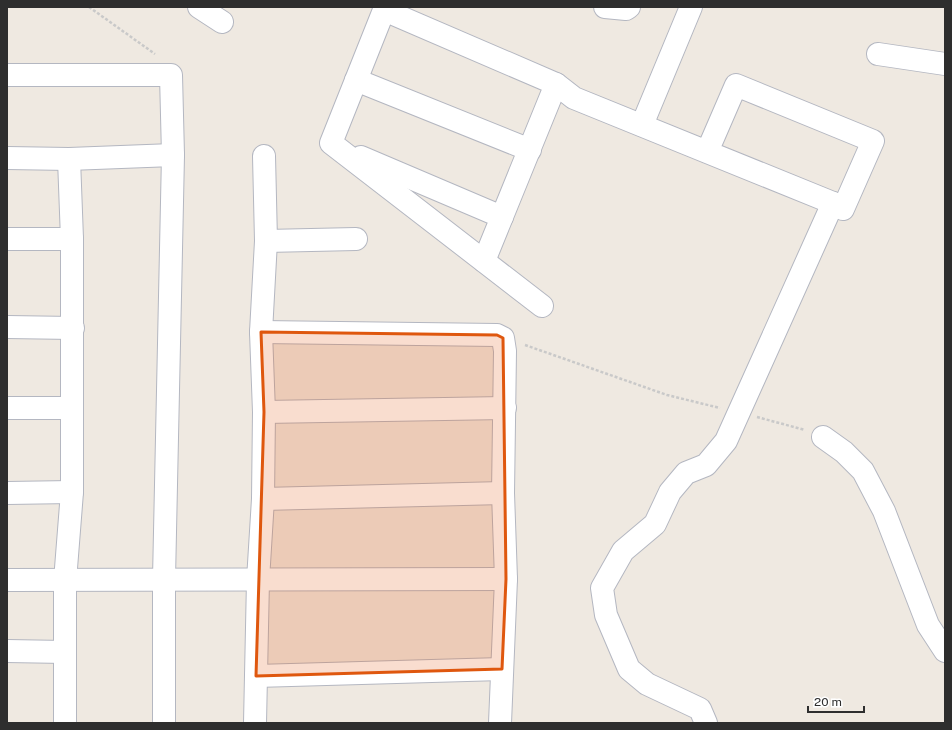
<svg xmlns="http://www.w3.org/2000/svg" width="952" height="730" font-family="'Public Sans',sans-serif">
  <style>
    .lines { fill: none; stroke-linecap: round; stroke-linejoin: round }
    .minor-casing { stroke: #b4b7c1; stroke-width: 24 }
    .path { stroke: #c9c9c9; stroke-width: 2.5; stroke-dasharray: 3 2; stroke-linecap: butt }
    .minor { stroke: #fff; stroke-width: 22 }
    .marked { fill: #df570e; fill-opacity: 0.2; stroke: #df570e; stroke-width: 3; stroke-linejoin: round }
  </style>
  <rect width="100%" height="100%" fill="#efe9e1"/>
  <g class="lines">
    <g class="minor-casing">
      <g id="minor">
        <path d="M199 7 222 22"/>
        <path d="M605 7 626 9 629 7"/>
        <path d="M878 54 945 64"/>
        <path d="M7 75H171L173 155 164 579V723"/>
        <path d="M356 80 530 150"/>
        <path d="M642 125 691 7"/>
        <path d="M361 157 502 217"/>
        <path d="M7 158 69 159 173 155"/>
        <path d="M7 239H72"/>
        <path d="M266 241 356 239"/>
        <path d="M484 261 556 84"/>
        <path d="M542 306 331 143 384 10 556 84 574 98 833 203 843 209 873 141 736 85 707 152"/>
        <path d="M7 327 73 328"/>
        <path d="M261 332 497 335 503 338 505 351 503 493 506 579 500 723"/>
        <path d="M7 408H72"/>
        <path d="M264 412 505 408"/>
        <path d="M823 437 844 452 863 471 884 511 928 625 945 651"/>
        <path d="M7 493 72 492"/>
        <path d="M263 499 503 493"/>
        <path d="M7 580 506 579"/>
        <path d="M7 651 65 652"/>
        <path d="M256 676 502 669"/>
        <path d="M65 723V581L72 492V239L69 159"/>
        <path d="M255 723 258 580 263 499 264 412 261 332 266 241 264 156"/>
        <path d="M706 723 700 709 647 684 629 669 606 615 602 588 623 551 655 524 670 492 686 473 706 465 726 441 833 203"/>
      </g>
    </g>
    <g class="path">
      <path d="M89 7 155 54"/>
      <path d="M525 345 667 395 720 408"/>
      <path d="M757 417 805 430"/>
    </g>
    <use href="#minor" class="minor"/>
  </g>
  <path class="marked" d="M261 332 497 335 503 338 506 579 502 669 256 676 264 412Z"/>
  <rect width="952" height="730" fill="none" stroke="#2e2e2e" stroke-width="16"/>
  <path d="M808 706v6h56v-6" fill="none" stroke="#2e2e2e" stroke-width="2"/>
  <text x="814" y="706" font-size="12" fill="#2e2e2e" stroke="#ffffff" stroke-width="3" paint-order="stroke">20 m</text>
</svg>
